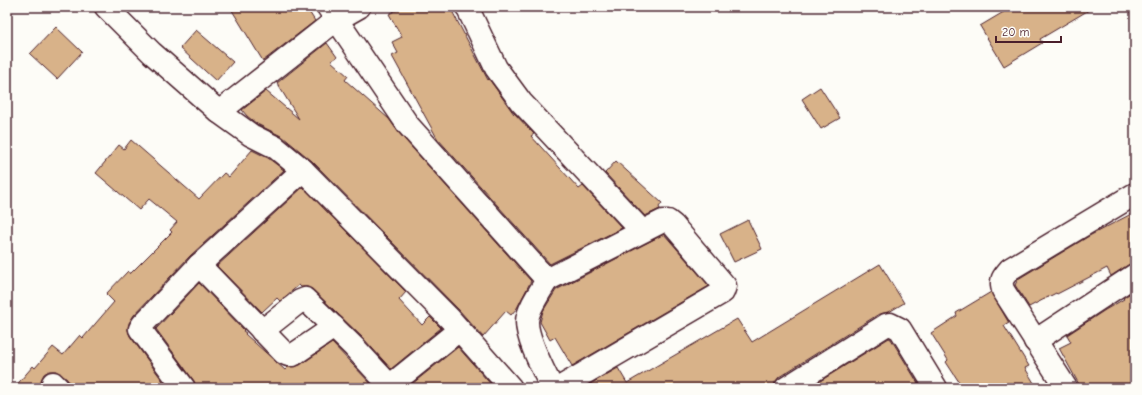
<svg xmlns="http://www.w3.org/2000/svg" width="1142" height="395" font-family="'Comic Neue',sans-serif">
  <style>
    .building { fill: #d8b289; stroke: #4a1f2b }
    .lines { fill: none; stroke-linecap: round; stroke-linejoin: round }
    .minor-casing { stroke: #4a1f2b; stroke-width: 25 }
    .minor { stroke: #fdfcf7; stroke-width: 22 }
  </style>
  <rect width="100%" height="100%" fill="#fdfcf7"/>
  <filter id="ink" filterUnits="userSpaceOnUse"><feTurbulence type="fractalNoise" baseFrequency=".025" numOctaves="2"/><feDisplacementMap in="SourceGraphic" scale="8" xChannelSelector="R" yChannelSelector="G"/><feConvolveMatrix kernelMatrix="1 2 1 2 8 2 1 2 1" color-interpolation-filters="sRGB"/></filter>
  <g filter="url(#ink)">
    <g class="building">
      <path d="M230 7H306L315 21 263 61Z"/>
      <path d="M402 7H450L488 80 489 79 514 114V113L534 134 531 136 579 189 583 186 622 228 550 264 437 138 392 56 398 53 392 42 402 37 389 14Z"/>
      <path d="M1012 7H1094L1040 39 1042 43 1004 66 980 26Z"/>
      <path d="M56 27 82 52 57 79 30 54Z"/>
      <path d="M196 30 233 62 216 81 180 48Z"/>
      <path d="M327 43 337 57 331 61 348 76 345 80 389 119 399 133 531 281 517 308 511 315 506 311 483 337 459 310 312 161 283 137 257 124 247 116 242 110 266 91 299 119 277 83Z"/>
      <path d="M820 87 840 118 821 129 802 99Z"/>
      <path d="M131 140 199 199 224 173 229 177 252 150 268 158 284 170 190 256 134 315 129 323 128 330 130 336 168 388H70V384L67 379 56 371H49L44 374 41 380 42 388H14L33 366 35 368 53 347 63 355 80 335 83 338 114 302 106 294 128 271 130 274 172 232 170 230 177 222 149 199 139 210 96 173 119 145 124 149Z"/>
      <path d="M616 161 662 203 659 207 660 209 645 216 605 173Z"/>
      <path d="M303 187 406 292 399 300 422 325 430 317 441 328 391 369 363 338 313 290 307 287H301L299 285 280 301 277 298 262 312 217 266Z"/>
      <path d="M1135 212V263L1128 265 1111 276 1107 268 1057 294 1056 293 1029 307 1015 285 1018 279 1089 236Z"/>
      <path d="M748 220 762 249 734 262 720 234Z"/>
      <path d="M664 234 709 286 572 366 555 337 550 340 540 322 543 311 556 290Z"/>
      <path d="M880 264 904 303 889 312 879 314 779 377 775 382 774 388 585 387 618 368 627 383 737 319 752 342Z"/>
      <path d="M199 283 244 330 243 331 246 333 245 334 285 370 288 367 300 365 332 343 375 388H196L194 381 156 329Z"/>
      <path d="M1135 290V388H1081L1059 348 1071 342 1067 335 1105 310 1124 299 1123 298Z"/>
      <path d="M991 292 1009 323 1004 326 1029 366 1025 368 1037 388H963L946 362 948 360 931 333 957 316 956 313Z"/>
      <path d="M889 338 891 339 921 388H809Z"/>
      <path d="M458 347 494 388H407Z"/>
    </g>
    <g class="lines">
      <g class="minor-casing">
        <g id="minor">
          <path d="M106 7 152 53 219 112 251 135 275 147 303 170 450 319 511 388"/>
          <path d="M328 7 408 125 547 280C541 290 527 310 527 322 527 340 544 371 552 388"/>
          <path d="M467 7 496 68 521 102 642 231"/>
          <path d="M219 112 336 20 359 7"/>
          <path d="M199 265 284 353 288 355H293L334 327"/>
          <path d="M547 280 663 221H668L673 225 725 286 723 292 559 388"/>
          <path d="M262 331 300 301 305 299 354 347 390 386"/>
          <path d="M1035 341 1135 275"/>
          <path d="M53 383 58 388"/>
          <path d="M184 388 140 329 143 324 199 265 303 170"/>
          <path d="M387 388 459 330"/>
          <path d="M786 388 886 325 890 324 900 329 936 388"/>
          <path d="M1066 388 1003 290C1000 280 1003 277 1010 269L1135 194"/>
        </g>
      </g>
      <use href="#minor" class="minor"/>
    </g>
  </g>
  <rect width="1142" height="395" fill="none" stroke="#fdfcf7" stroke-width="24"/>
  <rect x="12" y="12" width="1118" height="371" fill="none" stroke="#4a1f2b" stroke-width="1.5" filter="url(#ink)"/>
  <path d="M996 36v6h65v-6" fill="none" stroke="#4a1f2b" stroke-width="2"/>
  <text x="1002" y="36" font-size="12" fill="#4a1f2b" stroke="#fdfcf7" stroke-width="3" paint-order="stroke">20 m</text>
</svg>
